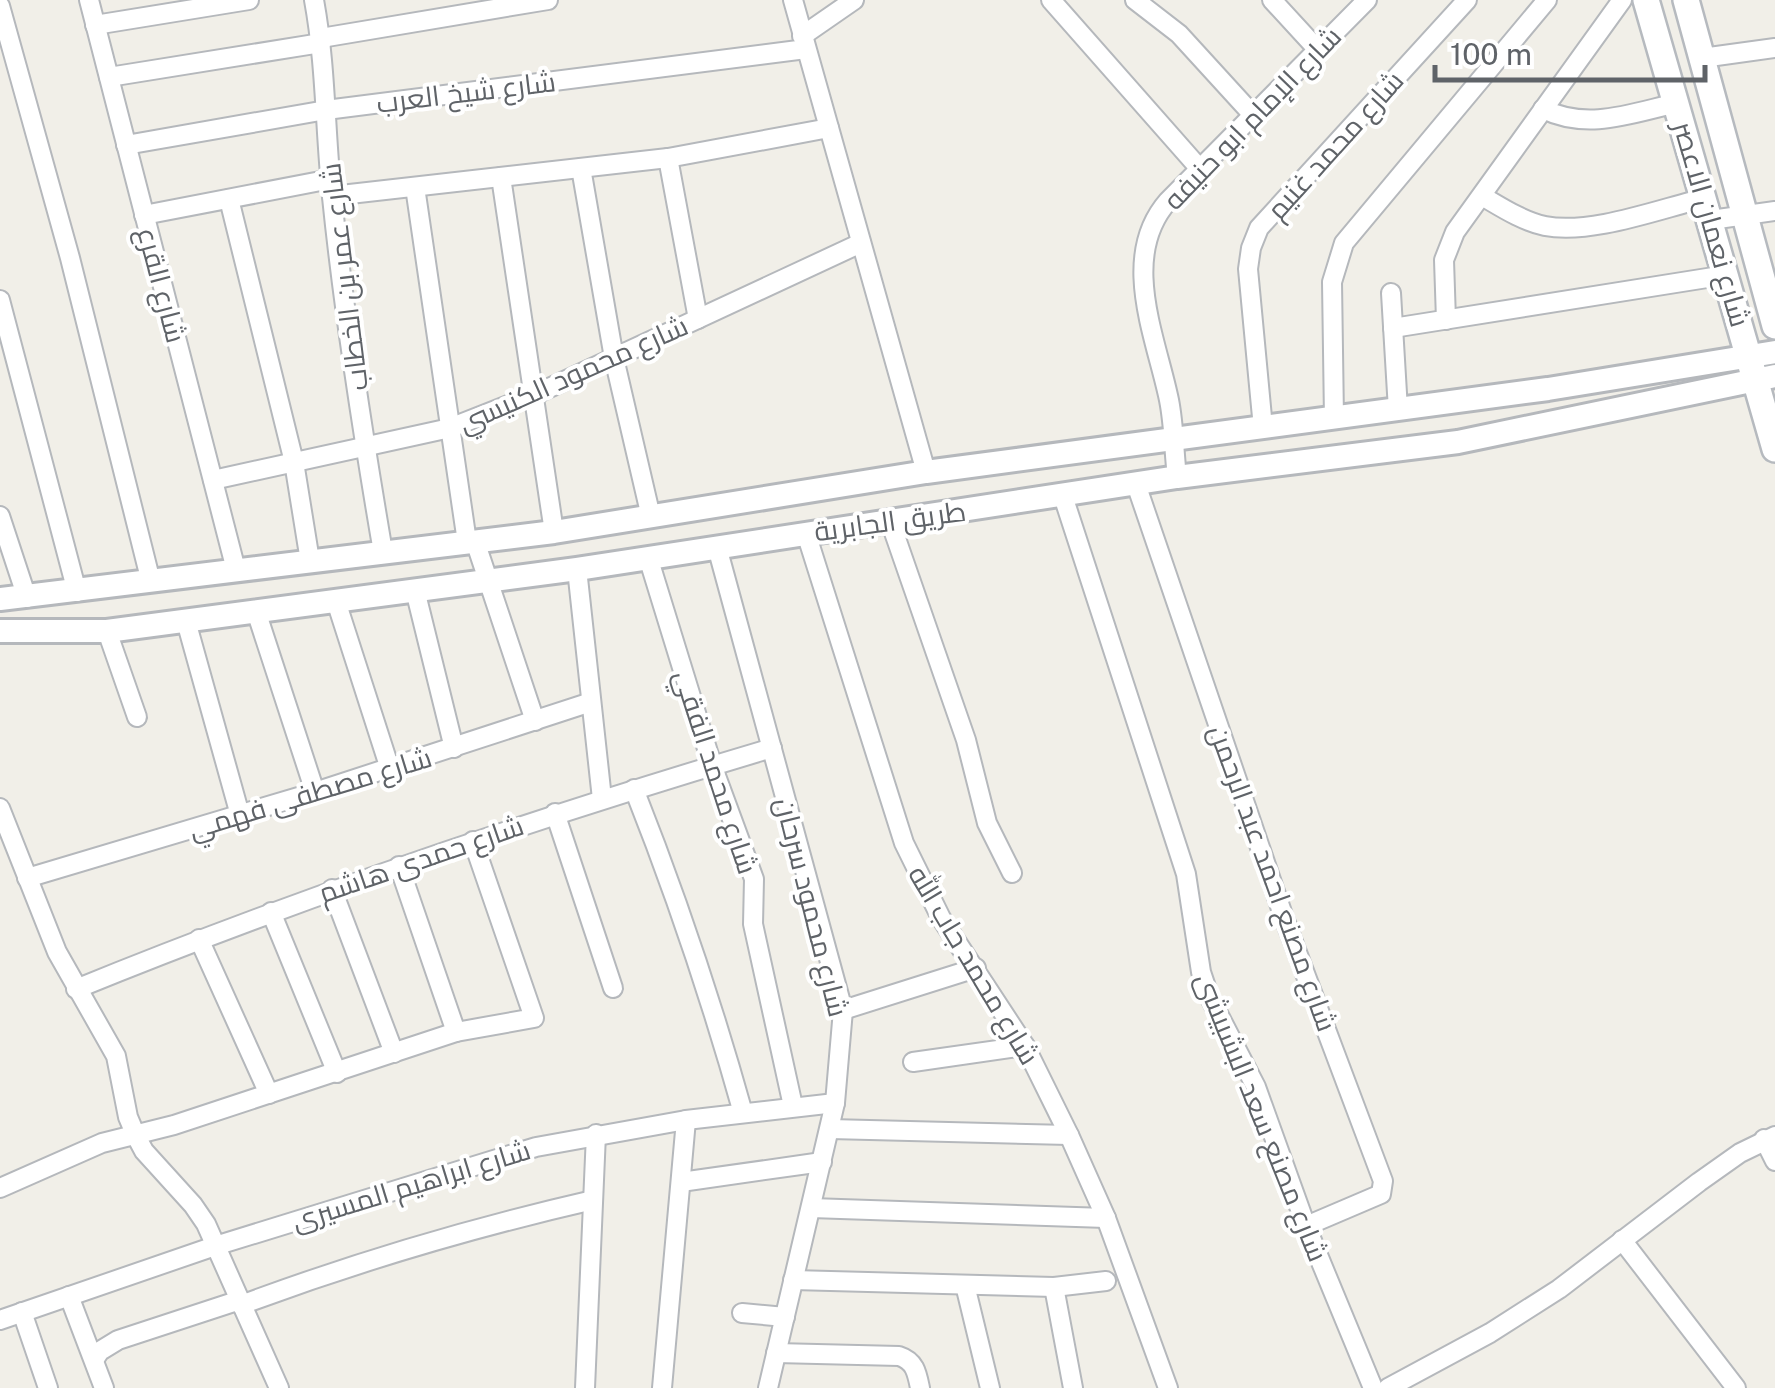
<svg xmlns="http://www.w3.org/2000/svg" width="1775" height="1388" font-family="'Public Sans',Cairo,sans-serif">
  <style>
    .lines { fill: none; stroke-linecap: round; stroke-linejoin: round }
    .minor-casing { stroke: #b5b8bc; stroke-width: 22 }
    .tertiary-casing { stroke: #b5b8bc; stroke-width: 28 }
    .secondary-casing { stroke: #b6babf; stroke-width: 30 }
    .minor { stroke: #fff; stroke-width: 18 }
    .tertiary { stroke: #fff; stroke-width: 22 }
    .secondary { stroke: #fff; stroke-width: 25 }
    .labels { text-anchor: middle; stroke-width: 8; stroke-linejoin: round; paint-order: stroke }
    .street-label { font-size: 28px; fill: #5f6368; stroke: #fff }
  </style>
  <rect width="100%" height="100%" fill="#f1efe8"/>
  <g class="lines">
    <g class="minor-casing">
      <g id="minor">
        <path d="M89 0 236 570"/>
        <path d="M314 0C326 65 325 131 332 197 344 316 363 435 383 552"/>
        <path d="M793 0 926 472"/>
        <path d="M1051 0 1200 169"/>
        <path d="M1135 0 1179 34 1253 115"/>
        <path d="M1272 0 1318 50"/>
        <path d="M0 6 70 258 151 582"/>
        <path d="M95 25 249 0"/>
        <path d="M802 36 854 0"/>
        <path d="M321 38 548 0"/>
        <path d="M1702 58 1775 48"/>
        <path d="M109 77 321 43"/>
        <path d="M1543 109C1588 131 1632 113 1677 103"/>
        <path d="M126 145 326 110 806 49"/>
        <path d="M668 158 698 319"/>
        <path d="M581 168 614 358 651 517"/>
        <path d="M501 177 554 532"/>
        <path d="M415 187 467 542"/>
        <path d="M332 196 668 158 829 128"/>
        <path d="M1482 196C1501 207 1522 221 1545 226 1591 235 1659 209 1705 198"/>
        <path d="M229 199 294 462 310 561"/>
        <path d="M144 215 331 179"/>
        <path d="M1711 220 1775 211"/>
        <path d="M1391 293 1398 410"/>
        <path d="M0 300 77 592"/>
        <path d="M1446 320 1444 260 1455 232 1622 0"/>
        <path d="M1393 328 1726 275"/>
        <path d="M1334 419 1332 282 1344 243 1547 0"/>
        <path d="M1263 428 1248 269 1251 248 1259 228 1467 0"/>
        <path d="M1177 477C1174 452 1174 425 1169 400 1156 337 1119 257 1168 201L1367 0"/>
        <path d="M213 480 450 428 534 395 861 243"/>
        <path d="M1136 484 1283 915 1383 1181 1381 1194 1306 1226"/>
        <path d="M1063 496 1186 874 1201 972 1209 996 1256 1087 1306 1226 1373 1388"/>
        <path d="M0 516 27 598"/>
        <path d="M890 521 966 740 987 823 1012 873"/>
        <path d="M806 533 904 843 941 918 1025 1046 1069 1135 1106 1218 1168 1388"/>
        <path d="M475 541 535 721"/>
        <path d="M717 547 843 1010 835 1103 768 1388"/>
        <path d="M648 557 712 765 754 879 753 924 793 1106"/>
        <path d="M577 569 602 799"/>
        <path d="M415 590 454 748"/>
        <path d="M336 601 390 769"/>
        <path d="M256 611 315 792"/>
        <path d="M186 621 240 815"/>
        <path d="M107 631 137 717"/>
        <path d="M634 789C676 895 712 1002 743 1113"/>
        <path d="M0 808 57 952 116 1056 128 1117 136 1136 144 1151 193 1205 206 1224 279 1388"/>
        <path d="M555 813 613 988"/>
        <path d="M399 866 456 1032"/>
        <path d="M27 878 315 792 591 702"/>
        <path d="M332 889 394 1053"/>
        <path d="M271 912 337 1073"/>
        <path d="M199 939 269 1094"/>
        <path d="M76 989C304 896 536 818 772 748"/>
        <path d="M843 1010 976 968"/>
        <path d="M913 1062 1025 1046"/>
        <path d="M830 1129 1069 1135"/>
        <path d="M1764 1139 1775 1161"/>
        <path d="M681 1182 822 1162"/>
        <path d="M0 1188 102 1143 174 1125 456 1032 534 1018 473 841"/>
        <path d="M811 1208 1106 1218"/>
        <path d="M1622 1240 1736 1388"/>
        <path d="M793 1280 1054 1287 1106 1281"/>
        <path d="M965 1285 990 1388"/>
        <path d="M1054 1287 1073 1388"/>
        <path d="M69 1296 104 1388"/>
        <path d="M241 1305C359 1261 471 1228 593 1200"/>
        <path d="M22 1312 48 1388"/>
        <path d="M742 1313 785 1317"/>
        <path d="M0 1320 215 1246 536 1147 686 1120 835 1103"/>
        <path d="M776 1353 899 1356C915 1361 917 1373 920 1388"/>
        <path d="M94 1360 100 1351 118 1340 240 1300"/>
        <path d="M585 1388 596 1134"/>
        <path d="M662 1388 686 1120"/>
        <path d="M1388 1388 1490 1333 1559 1289 1699 1182 1740 1153 1775 1136"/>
      </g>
    </g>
    <g class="tertiary-casing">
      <g id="tertiary">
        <path d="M0 599 554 532 926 472 1548 389 1775 352"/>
        <path d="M0 631H107L577 569 1177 477 1458 442 1775 376"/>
      </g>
    </g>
    <g class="secondary-casing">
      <g id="secondary">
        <path d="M1646 0 1775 449"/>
        <path d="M1686 0 1775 326"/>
      </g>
    </g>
    <use href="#minor" class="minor"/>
    <use href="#tertiary" class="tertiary"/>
    <use href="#secondary" class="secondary"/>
  </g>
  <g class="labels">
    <g class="street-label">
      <text transform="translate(466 92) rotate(-7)" y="10">شارع شيخ العرب</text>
      <text transform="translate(1252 118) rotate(-46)" y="10">شارع الإمام ابو حنيفه</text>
      <text transform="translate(1335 145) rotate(-48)" y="10">شارع محمد غنيم</text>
      <text transform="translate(1712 224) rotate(74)" y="10">شارع نعمان الاعصر</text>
      <text transform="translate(344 277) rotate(-97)" y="10">شارع عمر بن الخطاب</text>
      <text transform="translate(162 285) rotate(75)" y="10">شارع القرع</text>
      <text transform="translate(573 374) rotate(-24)" y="10">شارع محمود الكنيسي</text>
      <text transform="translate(890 521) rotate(-8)" y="10">طريق الجابرية</text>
      <text transform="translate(716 772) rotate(72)" y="10">شارع محمد الفقي</text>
      <text transform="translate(310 793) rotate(-17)" y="10">شارع مصطفى فهمي</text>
      <text transform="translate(421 859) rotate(-19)" y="10">شارع حمدى هاشم</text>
      <text transform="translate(1273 878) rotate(70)" y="10">شارع مصنع احمد عبد الرحمن</text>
      <text transform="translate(812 907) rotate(76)" y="10">شارع محمود سرحان</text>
      <text transform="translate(974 965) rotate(59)" y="10">شارع محمد جاب الله</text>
      <text transform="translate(1262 1117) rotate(68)" y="10">شارع مصنع سعد البشبيشى</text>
      <text transform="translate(411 1185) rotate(-17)" y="10">شارع ابراهيم المسيرى</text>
    </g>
  </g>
  <path d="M1435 65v15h270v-15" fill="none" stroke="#5f6368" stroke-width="5"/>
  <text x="1450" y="65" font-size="30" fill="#5f6368" stroke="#ffffff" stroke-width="8" paint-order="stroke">100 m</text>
</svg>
